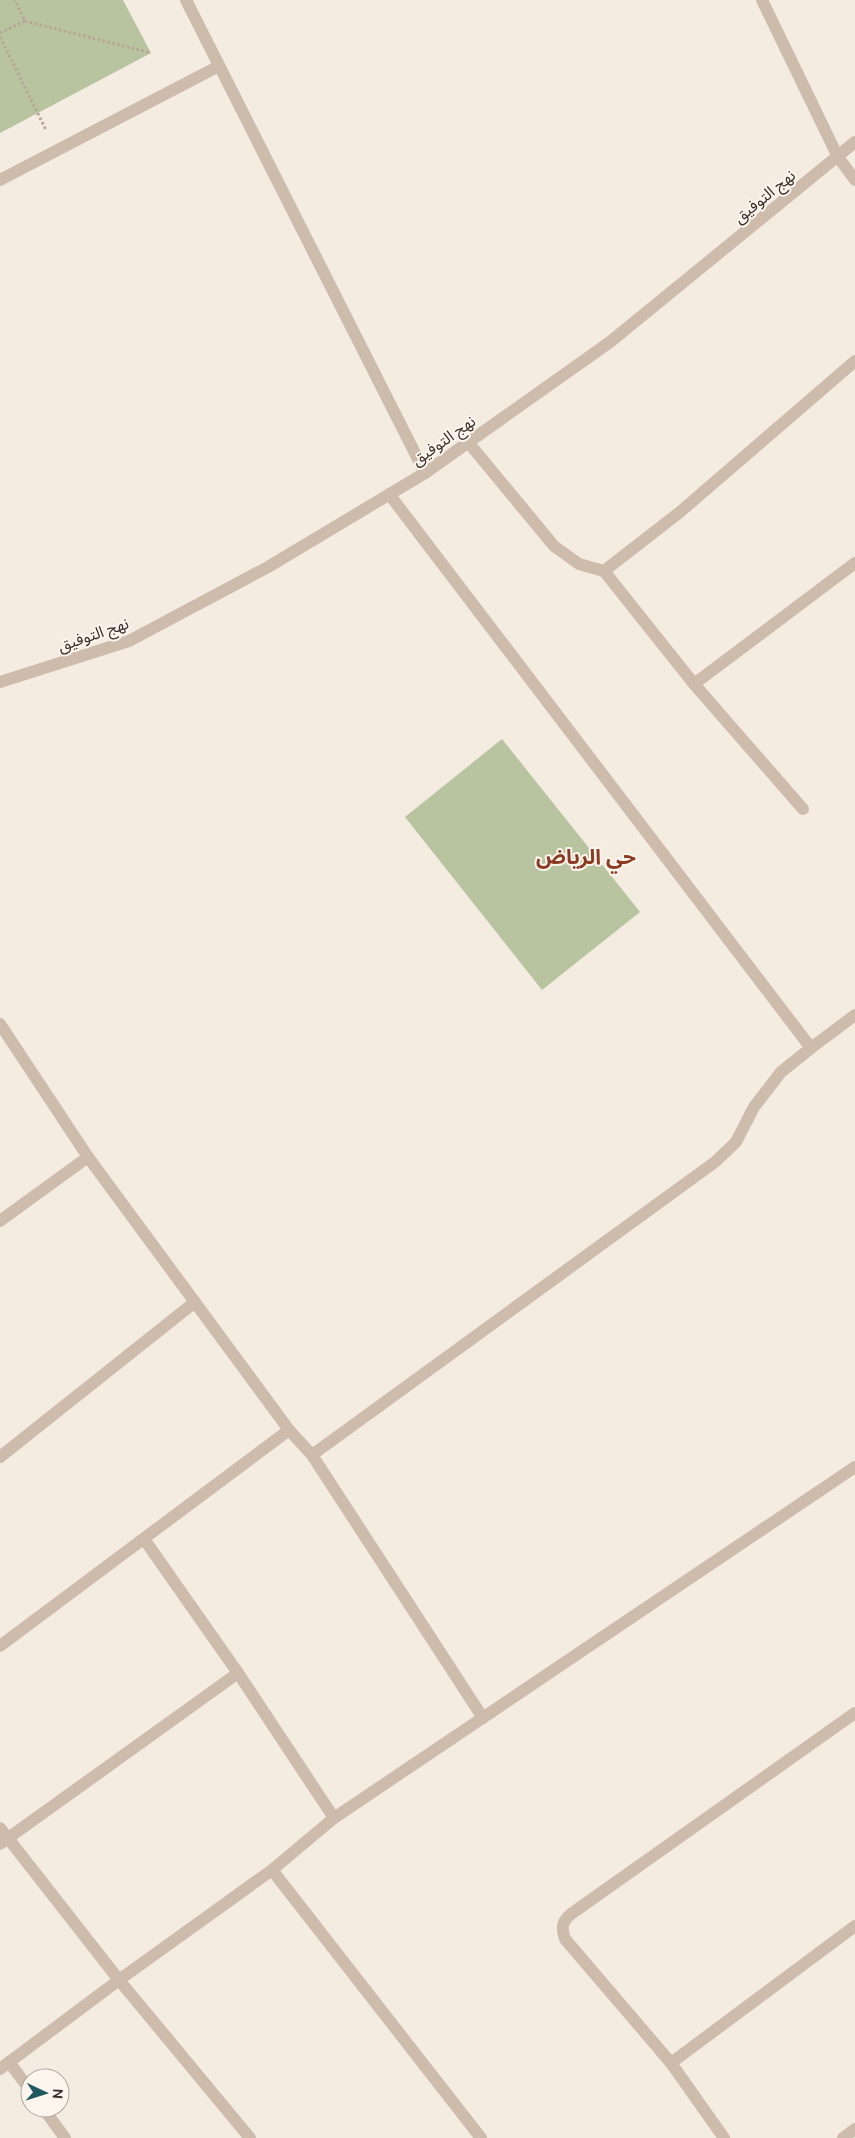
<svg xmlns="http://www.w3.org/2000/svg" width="855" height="2138" font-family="Ubuntu,'Noto Sans Arabic',sans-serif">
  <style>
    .green { fill: #b8c4a0 }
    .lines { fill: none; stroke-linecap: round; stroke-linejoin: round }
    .path { stroke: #b9a596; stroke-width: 3; stroke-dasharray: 2.5 2.5; stroke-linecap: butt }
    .minor { stroke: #cdbbac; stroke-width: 12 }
    .labels { text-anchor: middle; stroke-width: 4; stroke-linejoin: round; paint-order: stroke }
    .street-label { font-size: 16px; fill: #3b302b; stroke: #fbf5ee }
    .district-label { font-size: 21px; font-weight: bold; fill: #8c3b22; stroke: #fbf5ee }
  </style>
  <rect width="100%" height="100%" fill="#f4ebe1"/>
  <g class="green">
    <path d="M0 0H123L151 53 0 133Z"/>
    <path d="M502 739 640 912 542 990 405 817Z"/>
  </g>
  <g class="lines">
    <g class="path">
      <path d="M25 21 151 53"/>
      <path d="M0 33 25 21 15 0"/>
      <path d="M0 37 46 130"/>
    </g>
    <g class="minor">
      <path d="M186 0 425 473"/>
      <path d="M762 0 838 157 855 180"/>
      <path d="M0 180 219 66"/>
      <path d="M468 442 554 546 579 564 604 571"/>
      <path d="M389 494 811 1048"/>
      <path d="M0 682 129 641 268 567 425 473 610 342 855 142"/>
      <path d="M694 684 855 563"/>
      <path d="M803 809 694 684 604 571 680 512 855 361"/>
      <path d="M0 1024 88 1157 289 1430 312 1455 483 1718"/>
      <path d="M0 1221 88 1157"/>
      <path d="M312 1455 715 1162 736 1142 754 1107 781 1072 811 1048 855 1015"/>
      <path d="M0 1457 195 1302"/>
      <path d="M144 1539 238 1673 334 1818"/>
      <path d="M0 1646 289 1430"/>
      <path d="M0 1828 119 1980 250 2138"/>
      <path d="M0 1844 238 1673"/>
      <path d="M272 1870 481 2138"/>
      <path d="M9 2062 30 2090"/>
      <path d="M671 2063 855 1926"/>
      <path d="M0 2069 119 1980 272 1870 334 1818 855 1467"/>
      <path d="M43 2108 65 2138"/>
      <path d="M724 2138 671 2063 565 1939C561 1927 562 1922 571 1914L855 1713"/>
      <path d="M843 2138 855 2129"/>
    </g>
  </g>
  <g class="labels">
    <g class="street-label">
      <text transform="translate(764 196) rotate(-39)" y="6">نهج التوفيق</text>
      <text transform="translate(443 440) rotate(-35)" y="6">نهج التوفيق</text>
      <text transform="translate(93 634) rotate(-19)" y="6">نهج التوفيق</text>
    </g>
    <g class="district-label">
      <text x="586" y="864">حي الرياض</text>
    </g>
  </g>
  <g transform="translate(45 2093) rotate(94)"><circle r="24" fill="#fbf5ee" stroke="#aea6a0"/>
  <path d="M0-4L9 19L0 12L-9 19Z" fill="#1f5a5e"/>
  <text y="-8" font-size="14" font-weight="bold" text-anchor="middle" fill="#3b302b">N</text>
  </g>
</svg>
